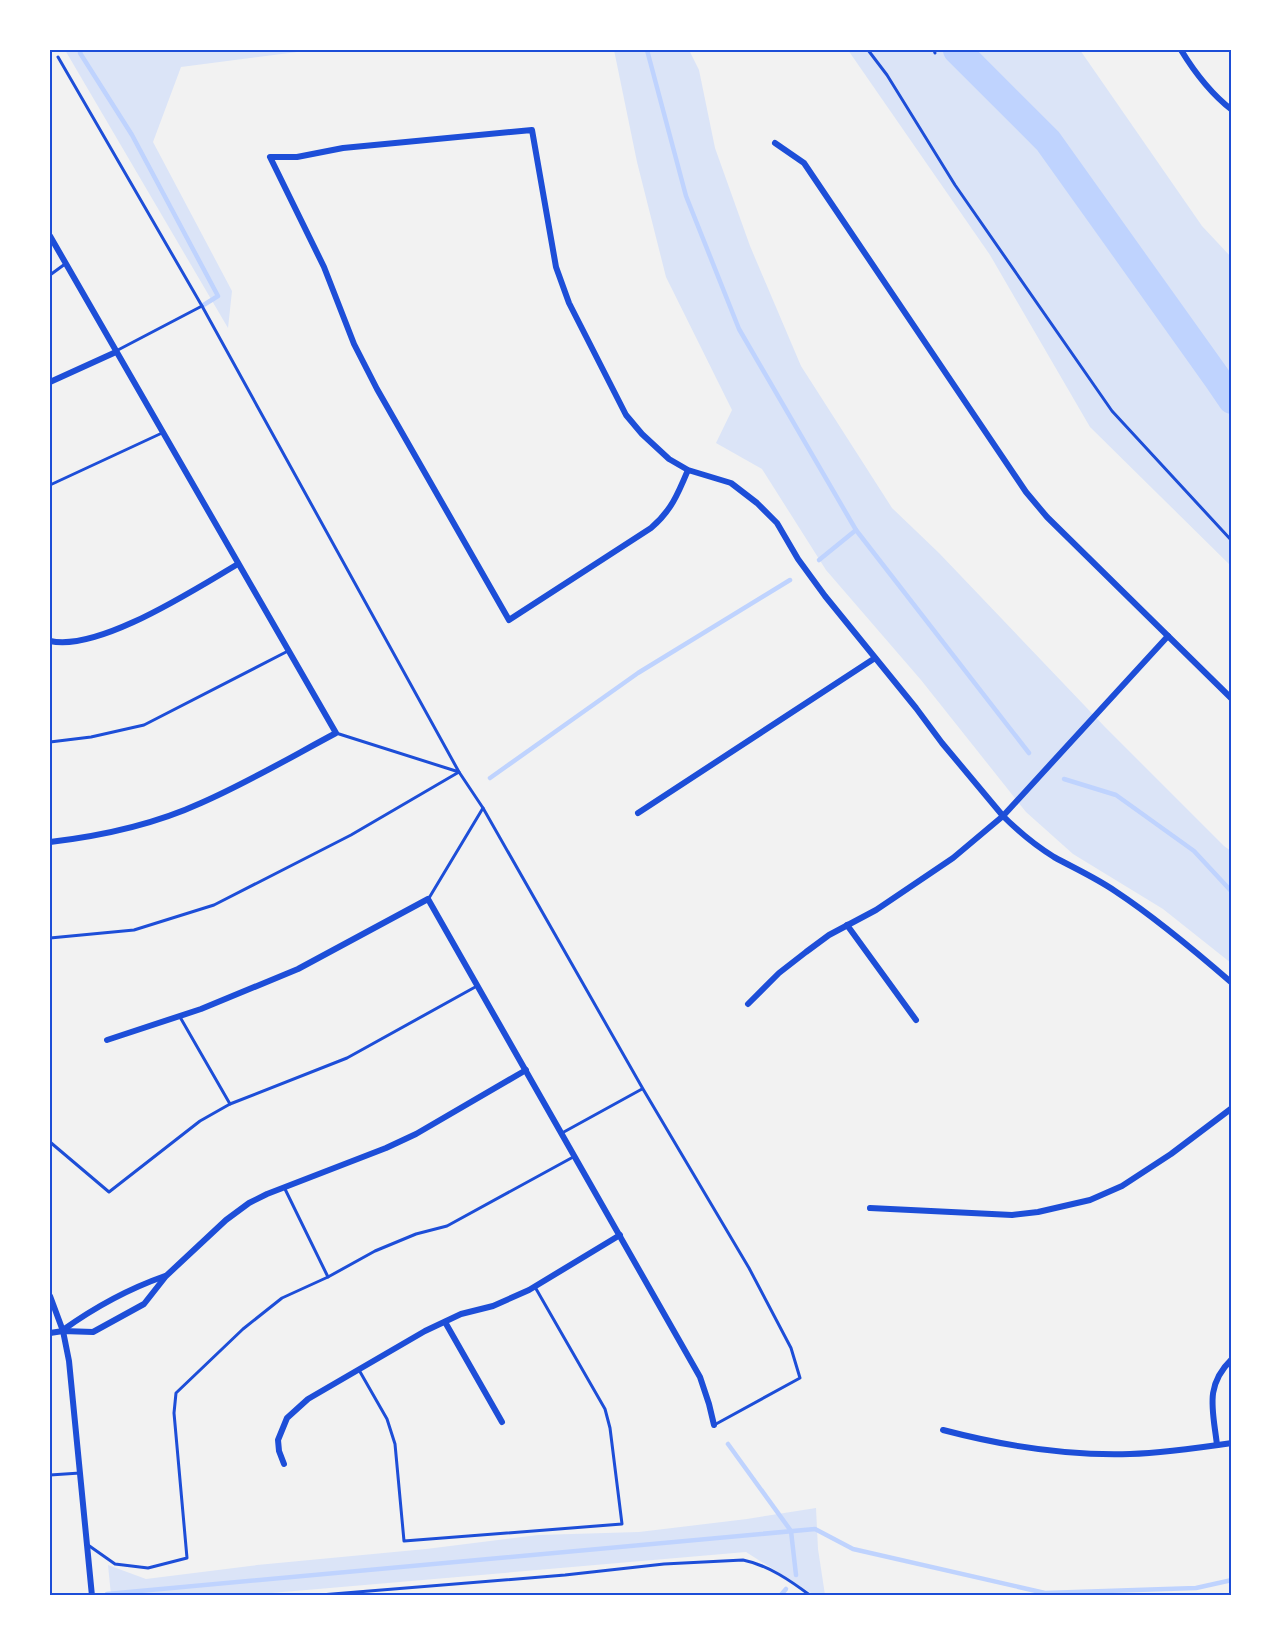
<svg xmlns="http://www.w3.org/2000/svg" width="1281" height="1645" font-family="'PT Sans',sans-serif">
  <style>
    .green { fill: #dbe4f7 }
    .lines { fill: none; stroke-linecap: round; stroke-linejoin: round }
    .stream { stroke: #bfd3fe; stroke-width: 4.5 }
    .river { stroke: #bfd3fe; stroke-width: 28 }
    .path { stroke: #1d4ed8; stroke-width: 3 }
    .service { stroke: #1d4ed8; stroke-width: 3 }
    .minor { stroke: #1d4ed8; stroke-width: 6 }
    .neatline { fill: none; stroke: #1d4ed8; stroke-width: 2 }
  </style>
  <rect width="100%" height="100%" fill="#f2f2f2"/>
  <g class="green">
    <path d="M65 50H313L181 67 153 142 232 291 228 328Z"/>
    <path d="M614 50H689L699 70 715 148 750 246 801 366 892 508 939 553 1105 727 1224 846 1231 851V963L1163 909 1073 854 1026 812 921 680 826 570 762 469 716 443 732 410 666 277 637 162Z"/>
    <path d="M848 50H1080L1202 226 1231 257V566L1090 427 990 255Z"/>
    <path d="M816 1508 818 1549 825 1595H814L746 1552 237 1596 111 1595 108 1565 146 1579 257 1565 426 1549 538 1535 639 1532 747 1519Z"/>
  </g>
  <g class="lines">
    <g class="stream">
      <path d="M81 50 80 53 132 135 218 296 202 306"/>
      <path d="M647 50 686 196 739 329 856 530 1029 753"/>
      <path d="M819 560 856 530"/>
      <path d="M490 778 638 673 790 580"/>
      <path d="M1064 779 1116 795 1194 851 1232 892"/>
      <path d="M728 1444 791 1531 796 1575"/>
      <path d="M107 1594 815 1529 853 1549 1045 1593 1196 1588 1232 1580"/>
      <path d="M780 1596 786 1589"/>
    </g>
    <path class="river" d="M957 50 1048 141 1217 378 1232 400"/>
    <g class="path">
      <path d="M868 50 887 75 955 185 1112 411 1232 541"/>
      <path d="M934 50 935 53"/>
    </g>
    <g class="service">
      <path d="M58 57 202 306 459 772 336 733"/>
      <path d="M50 275 65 264"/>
      <path d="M116 351 202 306"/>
      <path d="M50 485 162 433"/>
      <path d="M50 742 91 737 144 725 288 651"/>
      <path d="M429 898 483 808"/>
      <path d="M50 938 134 930 214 905 351 835 459 772 483 808 643 1089 749 1268 791 1348 800 1378 716 1424"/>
      <path d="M180 1017 230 1104"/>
      <path d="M562 1133 642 1089"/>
      <path d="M50 1142 109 1192 200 1121 230 1104 347 1058 477 986"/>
      <path d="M284 1187 328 1277"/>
      <path d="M359 1370 387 1419 395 1444 404 1541 622 1524 610 1428 605 1409 535 1287"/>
      <path d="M50 1475 80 1473"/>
      <path d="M88 1545 115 1564 148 1568 187 1558 174 1413 176 1393 243 1329 282 1298 328 1277 375 1251 416 1234 447 1226 575 1156"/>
      <path d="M308 1596 565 1575 664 1564 743 1560C768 1565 791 1581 811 1596"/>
    </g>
    <g class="minor">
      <path d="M1181 50C1195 73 1210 93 1232 110"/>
      <path d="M775 143 804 163 1026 492 1047 517 1232 699"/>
      <path d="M50 236 336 733C291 757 247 783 201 803 153 825 101 836 50 842"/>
      <path d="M50 382 116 352"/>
      <path d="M688 470C678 494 671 511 651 528L509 620 377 389 354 344 324 267 270 157H297L343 148 532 130 556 267 569 303 626 415 642 434 669 459 688 470 731 483 757 503 777 523 798 559 825 596 916 708 942 743 1003 816C1018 831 1036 846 1054 857 1074 868 1096 878 1115 891 1156 918 1194 950 1232 983"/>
      <path d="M50 641C99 652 195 589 238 564"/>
      <path d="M638 813 875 658"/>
      <path d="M847 925 916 1020"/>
      <path d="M748 1004 779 973 806 952 829 935 876 910 953 858 1003 816 1168 636"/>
      <path d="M107 1040 201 1009 298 969 428 899 700 1377 709 1404 714 1425"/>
      <path d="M870 1208 1012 1215 1038 1212 1090 1200 1122 1186 1171 1154 1232 1108"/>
      <path d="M50 1296 63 1331 69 1361 92 1596"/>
      <path d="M445 1322 502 1422"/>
      <path d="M63 1330C95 1307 128 1289 165 1276"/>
      <path d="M50 1333 63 1331 93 1332 144 1304 166 1276 226 1220 249 1203 267 1194 386 1148 416 1134 526 1070"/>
      <path d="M943 1430C1004 1446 1067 1456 1130 1454 1164 1453 1198 1448 1232 1443"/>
      <path d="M1217 1445C1213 1410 1204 1386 1232 1359"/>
      <path d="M284 1464 279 1451 278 1440 287 1418 308 1399 425 1331 461 1314 493 1306 529 1290 620 1235"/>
    </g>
  </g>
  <rect width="1281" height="1645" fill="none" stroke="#ffffff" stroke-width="102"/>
  <rect x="51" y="51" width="1179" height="1543" class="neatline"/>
</svg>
